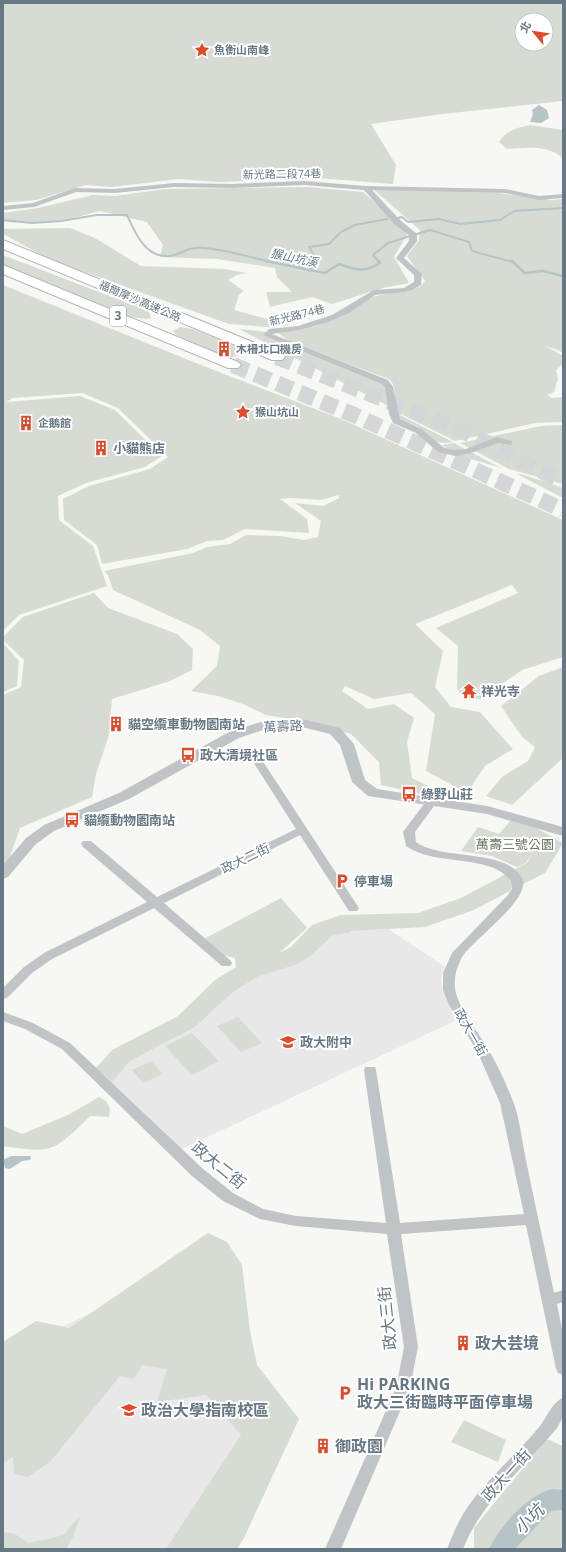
<svg xmlns="http://www.w3.org/2000/svg" width="566" height="1552" font-family="'Open Sans','Noto Sans TC',sans-serif">
  <style>
    .built { fill: #e7e8e7 }
    .green { fill: #d6dcd3; fill-rule: evenodd }
    .water { fill: #b7c4c7 }
    .lines { fill: none; stroke-linecap: round; stroke-linejoin: round }
    .stream-far1 { stroke: #b7c4c7; stroke-width: 2 }
    .stream { stroke: #b7c4c7; stroke-width: 2.5 }
    .river { fill: #b7c4c7; fill-rule: evenodd }
    .motorway-tunnel { stroke: #d3d7d7; stroke-width: 16; stroke-dasharray: 16 8; stroke-linecap: butt }
    .motorway-casing { stroke: #b3b7ba; stroke-width: 2 }
    .minor { fill: #c0c4c7; fill-rule: evenodd }
    .tertiary { fill: #c0c4c7; fill-rule: evenodd }
    .motorway { fill: #fff; fill-rule: evenodd }
    .labels { text-anchor: middle; stroke-width: 4; stroke-linejoin: round; paint-order: stroke }
    .far-poi-label { font-size: 11px; font-weight: bold; fill: #667884; stroke: #fff; text-anchor: start }
    .far-street-label { font-size: 11px; fill: #667884; stroke: #fff }
    .far-water-label { font-size: 12px; font-style: italic; fill: #627a80; stroke: #fff }
    .shield { fill: #fff; stroke: #94a0a9; stroke-width: 1 }
    .shield-label { font-size: 12px; font-weight: bold; fill: #667884 }
    .poi-label { font-size: 13px; font-weight: bold; fill: #667884; stroke: #fff; text-anchor: start }
    .street-label { font-size: 13px; fill: #667884; stroke: #fff }
    .park-label { font-size: 13px; fill: #6b7b65; stroke: #fff }
    .near-street-label { font-size: 16px; fill: #667884; stroke: #fff }
    .near-poi-label { font-size: 16px; font-weight: bold; fill: #667884; stroke: #fff; text-anchor: start }
    .near-water-label { font-size: 17px; font-style: italic; fill: #627a80; stroke: #fff }
  </style>
  <rect width="100%" height="100%" fill="#f7f7f3"/>
  <g class="built">
    <path d="M388 929 444 966 441 980 443 991 457 1020 182 1149 112 1082 130 1061 195 1027 233 992 257 977 295 965 333 935 349 933V931Z"/>
    <path d="M215 1258 255 1436 206 1549H3V1353Z"/>
  </g>
  <g class="green">
    <path d="M3 3H563V101L442 114 371 124 396 165 393 184 318 178 219 182 179 179 112 187 86 185 36 200 3 203ZM522 20H546V44H522Z"/>
    <path d="M530 125 563 130V159C550 144 524 148 507 149L499 142C507 130 516 128 530 125Z"/>
    <path d="M308 187 363 192 408 233 394 257 409 283 383 288 332 304 312 297 270 307 266 292H292L277 277 275 268 217 259 160 257 163 245 147 222 100 211 69 219 38 223 3 222V213L38 208 93 195 115 196 165 189Z"/>
    <path d="M373 189 499 193 552 200 563 199V353L558 350 545 346 563 356V364L556 370 558 379 554 392 547 395 552 398 563 397V422L535 423 455 441 399 413 393 384 389 379 290 342 278 333 317 326 347 313 372 297 420 287 425 281 407 256 419 240 420 230Z"/>
    <path d="M70 228 95 238 141 266 225 269 246 273 237 275 228 280 244 291 239 295 234 310 289 325 268 327 229 324 51 260 3 234V229Z"/>
    <path d="M3 255 135 306 149 312 151 318C135 326 25 275 3 266Z"/>
    <path d="M3 285 196 363 341 419 563 520V657L522 670 480 699 465 697 457 689 458 646 436 628 518 593 512 585 415 624 443 651 435 687 451 707 480 712 513 749 485 766 467 793 426 771 435 714 411 693 374 699 345 686 342 691 368 709 394 704 414 718 407 742 412 778 448 796 425 795 381 785 379 762 351 734 309 722 266 715 243 704 218 696 191 691 217 666 220 646 200 630 113 590 108 575 104 571 193 553 207 547 230 544 246 535 280 536 304 540 318 537 321 521 295 503 323 506 339 498V495L322 500 290 498 280 499 307 519 309 533 245 529 223 540 207 541 187 549 102 564 97 545 64 520 63 499 89 486 150 469 168 457 118 408 82 393 13 398 6 402 80 396 115 410 162 456 145 467 86 483 58 496 59 520 93 546 107 586 19 615 3 631Z"/>
    <path d="M180 327 193 329 249 350 230 358 178 336 173 331Z"/>
    <path d="M239 329 267 332 282 342 385 380 394 409Z"/>
    <path d="M398 414 453 442C431 445 438 440 423 430 417 425 408 423 400 419Z"/>
    <path d="M563 425V484L509 469 460 443 541 426Z"/>
    <path d="M454 443 501 468 458 455 442 445Z"/>
    <path d="M517 474H521L563 488V498Z"/>
    <path d="M94 593 108 608 177 634 193 649 192 670 170 681 112 699 109 735 96 774 92 797 20 828 3 877V695L21 687 24 660 3 640V637L23 617Z"/>
    <path d="M3 643 19 661 17 686 3 692Z"/>
    <path d="M563 667V758L512 805 486 796 502 777 528 761 535 747 522 737 501 706 539 676Z"/>
    <path d="M511 820 538 829 563 843 545 873 523 884 519 874 515 869 527 863 536 847 526 863 517 867 492 856 461 851 478 827 499 834Z"/>
    <path d="M506 874C510 880 514 884 510 891L474 910 425 927 350 931 349 933 333 935 309 957 295 965 257 977 233 992 195 1027 130 1061 112 1082 96 1068 112 1050 178 1016 215 980 236 967 235 958 223 955 204 939 281 898 307 928 279 953 291 947 312 925 341 915 418 913 461 898Z"/>
    <path d="M238 1017 262 1043 241 1052 217 1026Z"/>
    <path d="M192 1033 219 1061 192 1075 165 1046Z"/>
    <path d="M151 1061 163 1074 143 1083 132 1070Z"/>
    <path d="M99 1097 106 1101 110 1109 109 1117 90 1116C80 1126 63 1144 50 1148 36 1152 18 1148 3 1146V1126L22 1134 70 1114Z"/>
    <path d="M208 1233 227 1242 242 1265 250 1331 257 1365 299 1419 244 1538 237 1549H166L241 1435 206 1395 157 1402 167 1369 142 1365 134 1379 120 1376 50 1462 27 1477 14 1474 13 1457 3 1463V1342L36 1321 69 1328Z"/>
    <path d="M464 1420 506 1440 498 1462 451 1442Z"/>
    <path d="M547 1439 563 1446V1549H474V1528Z"/>
    <path d="M80 1518 73 1537 66 1549H3V1532L15 1534 28 1543C37 1541 58 1538 65 1533 71 1528 72 1522 80 1518Z"/>
  </g>
  <g class="water">
    <path d="M539 105 547 110 549 118 541 123 530 122 533 114 532 110Z"/>
    <path d="M11 1156H30L31 1157 30 1160 22 1161 10 1169 5 1168 3 1160Z"/>
  </g>
  <g class="lines">
    <g class="stream-far1">
      <path d="M398 218 402 217 408 222 439 219 460 224 500 220 514 211 563 208"/>
      <path d="M3 220 32 223 61 221 97 215H127C135 233 146 259 170 256 183 254 187 246 205 248 227 250 249 257 271 262"/>
      <path d="M318 262 309 247 329 244 341 232 355 225 387 219"/>
      <path d="M379 262 373 255 388 243 430 230 469 242 472 251 513 262"/>
    </g>
    <g class="stream">
      <path d="M266 261 325 273 339 264C355 270 365 273 380 263L378 261"/>
      <path d="M512 261 525 273 543 271 563 276"/>
      <path d="M309 271 317 261"/>
    </g>
    <path class="river" d="M553 1489 563 1490V1510L551 1511 515 1549H489C499 1527 528 1494 553 1489Z"/>
    <g class="motorway-tunnel">
      <path d="M277 357 461 430 563 482"/>
      <path d="M233 365 354 415 563 510"/>
    </g>
    <g class="motorway-casing">
      <g id="motorway">
        <path d="M3 240 282 354 285 357 282 360H272L3 249Z"/>
        <path d="M3 265 238 362 241 365 238 368H228L3 274Z"/>
      </g>
    </g>
    <g class="minor">
      <path d="M304 181 366 186 505 189 539 196 563 194V198L539 200 505 193 372 190 400 220 417 234V241L404 258 422 274 421 285 412 290 404 292 375 295 349 313 326 323 299 330 272 334 388 380 393 387 400 419 422 429 444 448 455 450 466 449 497 437 512 441V445L498 443 471 453 455 456 438 452 416 433 393 423 389 414 385 387 382 384 263 335 269 329 298 326 332 315 374 290 404 288 414 282V275L396 258 409 241V235L394 224 364 190 304 185 232 188 174 187 115 193 76 192 34 207 3 210V206L33 203 75 188 115 189 174 183 232 184Z"/>
      <path d="M257 757 262 760 357 905 359 908 357 911H349L300 835 164 903 230 960 232 963 230 966H222L154 908 52 959 32 973 7 998 3 999V988L24 967 44 953 147 902 83 847 81 844 83 841H91L157 897 296 829 252 760Z"/>
      <path d="M431 799 437 802 415 832 416 842C442 861 506 848 522 878 533 899 470 941 461 959 456 969 454 978 455 988 457 1007 479 1033 488 1049 498 1065 506 1084 513 1101 520 1119 522 1142 526 1160 535 1205 545 1249 554 1293L563 1290V1302L557 1304 563 1334V1375L558 1373 556 1369 526 1225 401 1234 418 1347 410 1388 341 1549H325L396 1388 404 1347 387 1234 296 1226 260 1219 223 1201 192 1176 62 1049 25 1029 3 1021V1012L33 1023 70 1043 202 1168 233 1193 263 1209 296 1216 386 1223 364 1070 365 1067H375L376 1070 400 1223 524 1214 500 1103 477 1051 449 1005 443 990V973L452 953 508 895 512 889 511 881C491 853 435 867 406 846L403 832 427 800Z"/>
      <path d="M563 1398V1417L557 1428C525 1468 482 1500 463 1549H447C453 1534 459 1519 469 1505 490 1476 518 1453 540 1426 547 1417 553 1401 563 1398Z"/>
    </g>
    <path class="tertiary" d="M302 719 340 728 354 744 365 780 377 789 487 806 563 827V836L487 814 368 796 352 782 340 745 330 734 302 727 263 730 239 738 129 799 54 831 36 844 8 877 3 879V865L26 838 44 825 119 793 229 732 261 722Z"/>
    <use href="#motorway" class="motorway"/>
  </g>
  <defs>
    <g id="sight-bare" transform="scale(1.2)"><path d="M0-6L1.8-2.2L6-1.7L2.9 1.2L3.7 5.4L0 3.3L-3.7 5.4L-2.9 1.2L-6-1.7L-1.8-2.2Z" fill="#e14a29" stroke="#fff" stroke-width="2.5" paint-order="stroke"/></g>
    <g id="building-bare" transform="scale(1.2)"><path d="M-4-6H4V6H1V3H-1V6H-4ZM-2.5-4.3h1.7v1.8h-1.7ZM.8-4.3h1.7v1.8H.8ZM-2.5-1h1.7V.8h-1.7ZM.8-1h1.7V.8H.8Z" fill="#e14a29" stroke="#fff" stroke-width="2.5" paint-order="stroke"/></g>
    <g id="temple-bare" transform="scale(1.2)"><path d="M0-6L5-2H3V0L6.5 2.5H4V6H1.5V3h-3V6H-4V2.5H-6.5L-3 0V-2H-5Z" fill="#e14a29" stroke="#fff" stroke-width="2.5" paint-order="stroke"/></g>
    <g id="bus-bare" transform="scale(1.2)"><path d="M-5-6H5V4H4V6H2V4H-2V6H-4V4H-5ZM-3.5-4V0h7V-4ZM-3.5 1.2v1.5H-2V1.2ZM2 1.2v1.5H3.5V1.2Z" fill="#e14a29" stroke="#fff" stroke-width="2.5" paint-order="stroke"/></g>
    <g id="parking-bare" transform="scale(1.2)"><path d="M-3.5-5.5H1a3.5 3.5 0 0 1 0 7H-1V5.5H-3.5ZM-1-3.4V-.6H.8a1.4 1.4 0 0 0 0-2.8Z" fill="#e14a29" stroke="#fff" stroke-width="2.5" paint-order="stroke"/></g>
    <g id="school-bare" transform="scale(1.2)"><path d="M0-5L7-2L0 1L-7-2ZM-4 1L0 2.5L4 1V4Q0 6-4 4Z" fill="#e14a29" stroke="#fff" stroke-width="2.5" paint-order="stroke"/></g>
    <g id="university-bare" transform="scale(1.2)"><path d="M0-5L7-2L0 1L-7-2ZM-4 1L0 2.5L4 1V4Q0 6-4 4Z" fill="#e14a29" stroke="#fff" stroke-width="2.5" paint-order="stroke"/></g>
  </defs>
  <g fill-rule="evenodd">
    <use href="#sight-bare" x="202" y="50"/>
    <use href="#building-bare" x="224" y="349"/>
    <use href="#sight-bare" x="243" y="412"/>
    <use href="#building-bare" x="26" y="423"/>
    <use href="#building-bare" x="101" y="448"/>
    <use href="#temple-bare" x="469" y="691"/>
    <use href="#building-bare" x="116" y="724"/>
    <use href="#bus-bare" x="188" y="755"/>
    <use href="#bus-bare" x="409" y="794"/>
    <use href="#bus-bare" x="72" y="820"/>
    <use href="#parking-bare" x="342" y="881"/>
    <use href="#school-bare" x="288" y="1042"/>
    <use href="#building-bare" x="463" y="1343"/>
    <use href="#parking-bare" x="345" y="1393"/>
    <use href="#university-bare" x="129" y="1410"/>
    <use href="#building-bare" x="323" y="1446"/>
  </g>
  <g class="labels">
    <g class="far-poi-label">
      <text x="214" y="54">魚衡山南峰</text>
      <text x="236" y="353">木柵北口機房</text>
      <text x="255" y="416">猴山坑山</text>
      <text x="38" y="427">企鵝館</text>
    </g>
    <g class="far-street-label">
      <text transform="translate(282 174) rotate(-1)" y="4">新光路二段74巷</text>
      <text transform="translate(140 301) rotate(23)" y="4">福爾摩沙高速公路</text>
      <text transform="translate(297 315) rotate(-14)" y="4">新光路74巷</text>
    </g>
    <g class="far-water-label">
      <text transform="translate(294 258) rotate(12)" y="4">猴山坑溪</text>
    </g>
    <rect class="shield" x="110" y="306" width="16" height="20" rx="3"/>
    <g class="shield-label">
      <text x="118" y="320">3</text>
    </g>
    <g class="poi-label">
      <text x="113" y="453">小貓熊店</text>
      <text x="481" y="696">祥光寺</text>
      <text x="128" y="729">貓空纜車動物園南站</text>
      <text x="200" y="760">政大清境社區</text>
      <text x="421" y="799">綠野山莊</text>
      <text x="84" y="825">貓纜動物園南站</text>
      <text x="354" y="886">停車場</text>
      <text x="300" y="1047">政大附中</text>
    </g>
    <g class="street-label">
      <text transform="translate(283 726) rotate(-3)" y="5">萬壽路</text>
      <text transform="translate(245 858) rotate(-26)" y="5">政大二街</text>
      <text transform="translate(471 1032) rotate(60)" y="5">政大一街</text>
    </g>
    <g class="park-label">
      <text x="515" y="849">萬壽三號公園</text>
    </g>
    <g class="near-street-label">
      <text transform="translate(219 1165) rotate(39)" y="6">政大二街</text>
      <text transform="translate(387 1318) rotate(-96)" y="6">政大三街</text>
      <text transform="translate(506 1475) rotate(-48)" y="6">政大一街</text>
    </g>
    <g class="near-poi-label">
      <text x="475" y="1349">政大芸境</text>
      <text x="357" y="1390">Hi PARKING<tspan x="357" dy="18">政大三街臨時平面停車場</tspan></text>
      <text x="141" y="1416">政治大學指南校區</text>
      <text x="335" y="1452">御政園</text>
    </g>
    <g class="near-water-label">
      <text transform="translate(529 1519) rotate(-45)" y="6">小坑</text>
    </g>
  </g>
  <rect width="566" height="1552" fill="none" stroke="#667884" stroke-width="8"/>
  <g transform="translate(534 32) rotate(300)"><circle r="19" fill="#ffffff" stroke="#c2c9ce"/>
  <path d="M0-3L7 15L0 10L-7 15Z" fill="#e14a29"/>
  <text y="-6" font-size="11" font-weight="bold" text-anchor="middle" fill="#667884">北</text>
  </g>
</svg>
